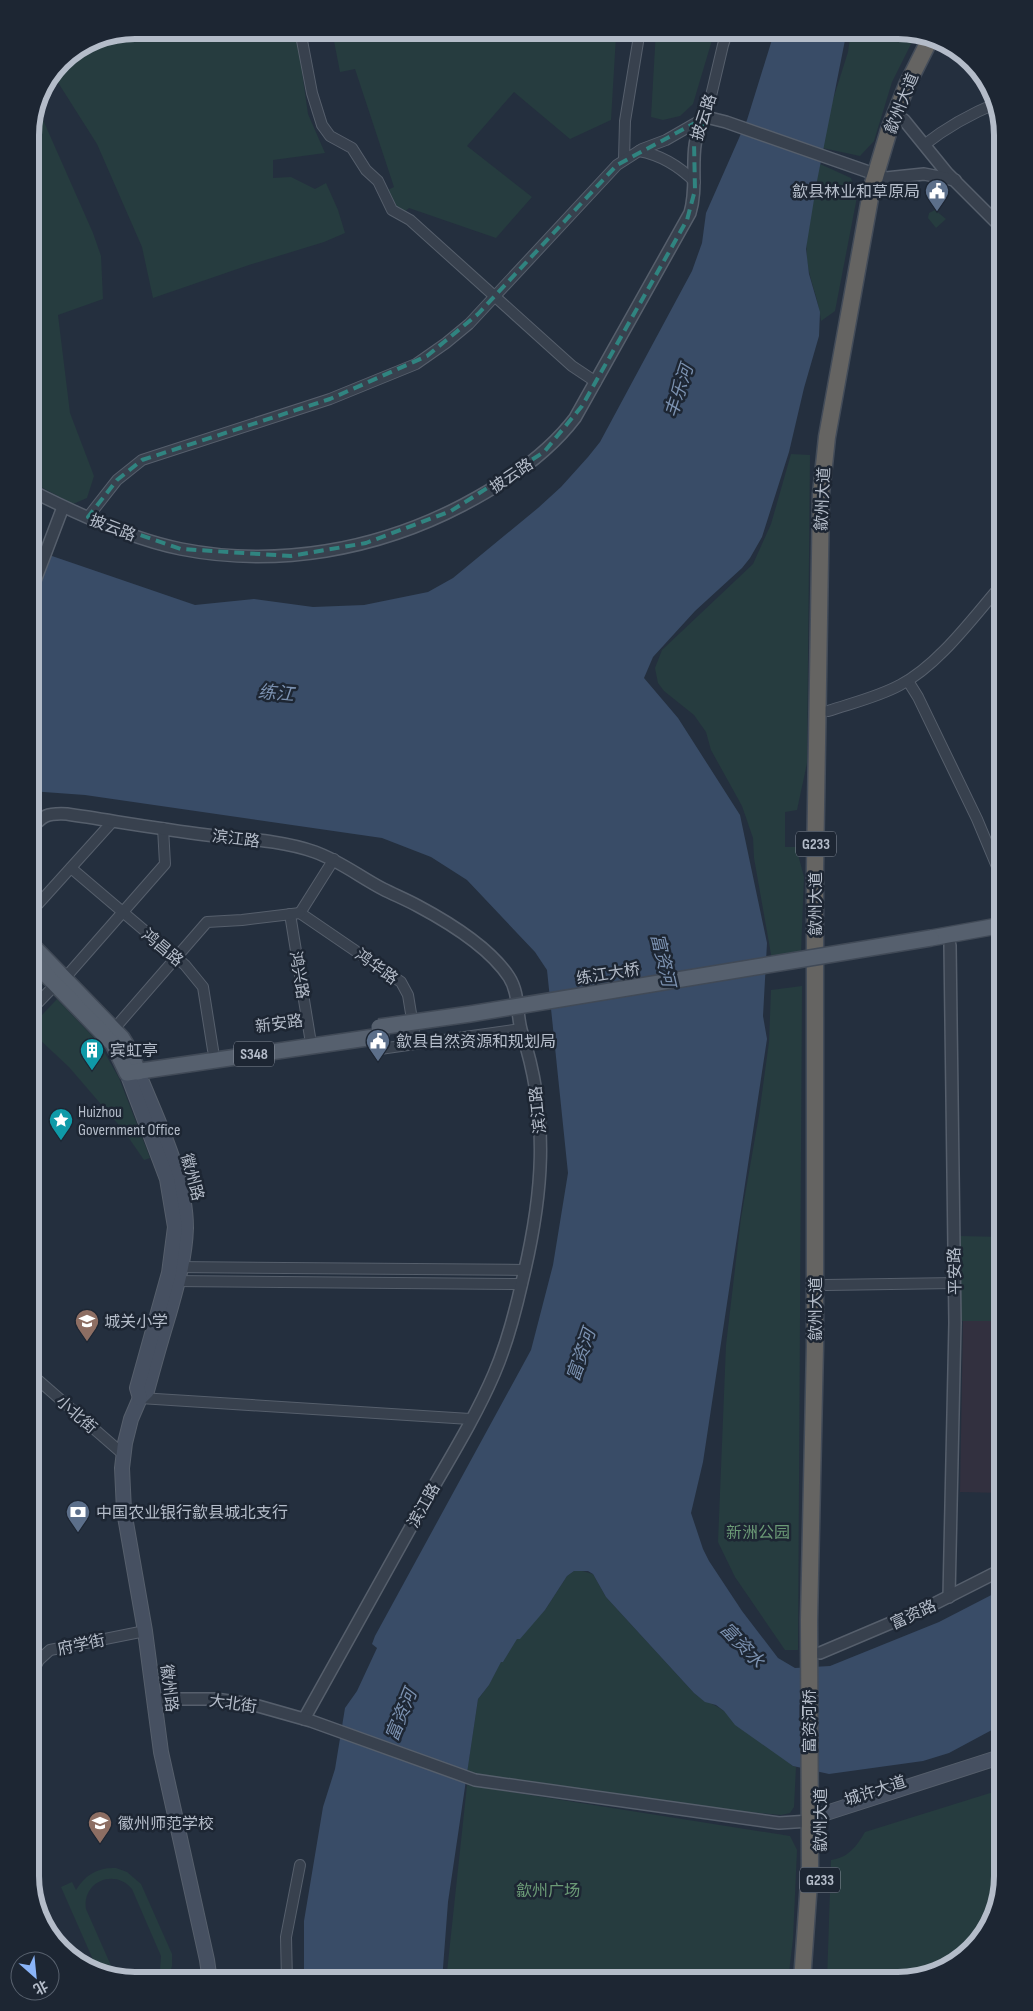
<svg xmlns="http://www.w3.org/2000/svg" width="1033" height="2011" font-family="'Sofia Sans Condensed','Noto Sans SC',sans-serif">
  <style>
    .medical { fill: #32303f }
    .green { fill: #263c3f }
    .water { fill: #394c67 }
    .lines { fill: none; stroke-linecap: round; stroke-linejoin: round }
    .minor-casing { stroke: #565f6c; stroke-width: 12 }
    .tertiary-casing { stroke: #565f6c; stroke-width: 14 }
    .secondary-casing { stroke: #565f6c; stroke-width: 16 }
    .primary-casing { stroke: #414a57; stroke-width: 18 }
    .trunk-casing { stroke: #434c59; stroke-width: 19 }
    .minor { stroke: #38414e; stroke-width: 10 }
    .tertiary { stroke: #38414e; stroke-width: 11 }
    .secondary { stroke: #465061; stroke-width: 14 }
    .primary { stroke: #56606e; stroke-width: 15 }
    .trunk { stroke: #656462; stroke-width: 16 }
    .primary-bridge-casing { stroke: #414a57; stroke-width: 18; stroke-linecap: butt }
    .primary-bridge { stroke: #56606e; stroke-width: 15 }
    .marked { fill: none; stroke: #308480; stroke-width: 4; stroke-dasharray: 10 6; stroke-linejoin: round }
    .labels { text-anchor: middle; stroke-width: 5; stroke-linejoin: round; paint-order: stroke }
    .shield { fill: #1d2633; stroke: #878f9c; stroke-width: 1 }
    .shield-label { font-size: 15px; font-weight: bold; fill: #b4bcc9 }
    .street-label { font-size: 16px; fill: #b4bcc9; stroke: #1d2633 }
    .poi-label { font-size: 16px; fill: #b4bcc9; stroke: #1d2633; text-anchor: start }
    .park-label { font-size: 16px; fill: #6b9a76; stroke: #1d2633 }
    .water-label { font-size: 18px; font-style: italic; fill: #7c92b1; stroke: #1d2633 }
    .rim { fill: none; stroke: #b4bcc9; stroke-width: 6 }
  </style>
  <rect width="100%" height="100%" fill="#242f3e"/>
  <path class="medical" d="M963 1321H1003V1493L960 1492Z"/>
  <g class="green">
    <path d="M134 30H296L308 114 325 153 273 160V178L291 177 315 189 326 183 338 210 345 233 324 242 249 265 153 298 142 247 97 144 52 73 61 60 95 38Z"/>
    <path d="M338 30H614L616 36 611 120 570 139 514 92 467 146 532 197 496 238 409 208 398 218 386 191 394 187 355 69 340 72 334 41 341 38Z"/>
    <path d="M656 30H715L693 104 680 116 663 120 651 117Z"/>
    <path d="M851 30H906L916 34 892 82 874 141 860 156 818 147 848 52Z"/>
    <path d="M36 104 93 233 101 256 103 299 58 315 70 413 94 476 87 498 73 504 30 481V128Z"/>
    <path d="M820 164 851 178 857 197 835 311 821 321C819 300 810 282 807 261 804 237 815 189 820 164Z"/>
    <path d="M935 210 946 219 936 228 928 218 929 213Z"/>
    <path d="M791 454 810 455 807 763 797 810 785 812V847H796L804 877 801 952 772 960 754 858 753 838 742 806 711 750 706 732 694 715 664 691 658 683 655 668 662 650 753 564 771 524Z"/>
    <path d="M30 970 43 984 30 997Z"/>
    <path d="M802 986 798 1650H785L735 1577 718 1542 726 1345 741 1218 759 1115 769 1042 771 990Z"/>
    <path d="M57 999 99 1043 119 1078 150 1158 144 1160 124 1131 69 1067 38 1038 30 1028Z"/>
    <path d="M960 1236 1003 1237V1321H959L958 1240Z"/>
    <path d="M579 1570 593 1574 606 1597 694 1693C703 1701 714 1704 724 1711L793 1766 796 1767 794 1807 790 1813 781 1815 696 1807 476 1777 467 1772 478 1699 489 1685 501 1661 503 1662 517 1638 545 1610 567 1576 574 1571Z"/>
    <path d="M467 1785 790 1836 797 1850 793 1939 788 1981H446Z"/>
    <path d="M1003 1789V1877L985 1935 938 1973 899 1981H827L831 1860C848 1858 857 1846 865 1832Z"/>
    <path d="M116 1868 127 1872 141 1884 172 1954V1966L167 1981H152L160 1970 161 1956 132 1889C114 1868 82 1882 86 1909L116 1977 98 1971 61 1887 72 1882 76 1890C85 1875 98 1867 116 1868Z"/>
  </g>
  <path class="water" d="M775 30H847L817 181 806 249 809 274 820 312 819 336 804 388 789 452 762 537 750 558 742 568 695 611 653 657 644 678 678 718 740 815 767 943 763 1016 767 1039 703 1462 691 1513 703 1549 709 1561 742 1611 778 1658 795 1668 830 1666 939 1622 1003 1589V1724L949 1753 923 1761 829 1774 793 1766 735 1725 724 1711 716 1705 705 1702 694 1693 606 1597 593 1574 588 1571H574L567 1576 545 1610 520 1639H517L503 1662H501L489 1685 478 1699 448 1902 442 1981H304V1921L323 1807 335 1769 345 1708 357 1691 377 1648 372 1644 375 1636 531 1350 553 1265 568 1173 547 970 535 952 467 880 431 857 382 838 85 795 30 791V554L52 556 195 605 254 599 313 607 364 605 428 592 453 578 538 508 561 487 588 457 600 442 692 271 702 243 706 213 747 120Z"/>
  <g class="lines">
    <g class="minor-casing">
      <g id="minor">
        <path d="M300 30 312 93 322 125 330 136 352 148 366 170 378 181 392 210 410 220 572 366 596 382"/>
        <path d="M924 145C947 127 970 114 997 103"/>
        <path d="M639 151C661 155 679 166 695 182"/>
        <path d="M624 160 625 121 640 30"/>
        <path d="M88 517 117 480 142 460 330 399 416 364 446 343 469 324 617 165 642 149 666 140 706 117 723 45 728 30"/>
        <path d="M908 681 918 697 977 819 1003 881"/>
        <path d="M828 711C852 703 878 697 900 685 939 665 974 616 1003 583"/>
        <path d="M71 868 185 965 203 987 213 1050"/>
        <path d="M30 913 113 821"/>
        <path d="M300 913 401 982 408 995 416 1044"/>
        <path d="M300 913 334 859"/>
        <path d="M290 914 310 1037"/>
        <path d="M65 978 165 864 163 828"/>
        <path d="M30 1011 56 984"/>
        <path d="M114 1029 207 922 242 920 300 913"/>
        <path d="M368 1038 380 1049 521 1029"/>
        <path d="M176 1267 525 1270"/>
        <path d="M173 1281 522 1284"/>
        <path d="M826 1285 955 1283"/>
        <path d="M30 1373 124 1455"/>
        <path d="M140 1398 470 1419"/>
        <path d="M30 1677 39 1660 50 1650 145 1631"/>
        <path d="M287 1981 286 1937 300 1865"/>
      </g>
    </g>
    <g class="tertiary-casing">
      <g id="tertiary">
        <path d="M904 120 947 173 1003 229"/>
        <path d="M30 490C75 513 131 539 181 549 277 568 377 550 463 505 505 483 546 456 575 418L690 213C700 181 685 145 706 117L726 122 886 178 924 174 955 180"/>
        <path d="M30 594 63 507"/>
        <path d="M30 830C43 815 47 813 67 814 114 821 160 829 207 835 243 839 281 840 315 852 340 861 360 877 383 889 395 895 407 900 418 906 448 922 490 948 509 977 520 994 516 1015 522 1033 550 1119 543 1196 522 1282 515 1313 507 1344 494 1374 473 1423 443 1469 417 1516 379 1584 342 1651 304 1719"/>
        <path d="M949 1597 955 1323 950 945"/>
        <path d="M820 1653 926 1608 1003 1569"/>
        <path d="M154 1699H215L251 1704 311 1721 475 1780 779 1823 810 1821"/>
      </g>
    </g>
    <g class="secondary-casing">
      <g id="secondary">
        <path d="M138 1072C157 1120 186 1176 186 1228 185 1258 177 1286 169 1314 161 1340 154 1365 147 1391L140 1398 131 1419 125 1443 122 1468 124 1511 145 1631 161 1752 207 1960 210 1981"/>
        <path d="M127 1073 167 1179 175 1227 169 1273 137 1388 140 1398"/>
        <path d="M810 1821 820 1815 1003 1756"/>
      </g>
    </g>
    <g class="primary-casing">
      <g id="primary">
        <path d="M931 938 1003 925"/>
        <path d="M30 943 122 1038 131 1053 138 1072"/>
        <path d="M30 958 113 1044 127 1073 381 1036"/>
      </g>
    </g>
    <g class="trunk-casing">
      <path id="trunk" d="M802 1981 810 1868 809 1620 815 1346V868L821 494 827 437 872 187 889 130 907 85 930 39"/>
    </g>
    <use href="#minor" class="minor"/>
    <use href="#tertiary" class="tertiary"/>
    <use href="#secondary" class="secondary"/>
    <use href="#primary" class="primary"/>
    <use href="#trunk" class="trunk"/>
    <g class="primary-bridge-casing">
      <path id="primary-bridge" d="M379 1027 470 1014 931 938"/>
    </g>
    <use href="#primary-bridge" class="primary-bridge"/>
  </g>
  <path class="marked" d="M706 117 694 142 695 190 687 220 582 406 544 452 451 511 366 543 291 556 181 549 88 517 117 480 142 460 330 399 427 356 478 314 617 165Z"/>
  <defs>
    <g id="civic-pin" transform="scale(1.25)"><path d="M0 17L-7.5 6A9.5 9.5 0 1 1 7.5 6Z" fill="#5c6f8a" stroke="#1d2633"/><path d="M-.6-6.5H3V-4.5H.6V-3L4-1V1h2V6H-6V1h2V-1L-.6-3ZM-1.2 2.5V6h2.4V2.5Z" fill="#fff"/></g>
    <g id="building-pin" transform="scale(1.25)"><path d="M0 17L-7.5 6A9.5 9.5 0 1 1 7.5 6Z" fill="#0f9aa8" stroke="#1d2633"/><path d="M-4-6H4V6H1V3H-1V6H-4ZM-2.5-4.3h1.7v1.8h-1.7ZM.8-4.3h1.7v1.8H.8ZM-2.5-1h1.7V.8h-1.7ZM.8-1h1.7V.8H.8Z" fill="#fff"/></g>
    <g id="sight-pin" transform="scale(1.25)"><path d="M0 17L-7.5 6A9.5 9.5 0 1 1 7.5 6Z" fill="#0f9aa8" stroke="#1d2633"/><path d="M0-6L1.8-2.2L6-1.7L2.9 1.2L3.7 5.4L0 3.3L-3.7 5.4L-2.9 1.2L-6-1.7L-1.8-2.2Z" fill="#fff"/></g>
    <g id="school-pin" transform="scale(1.25)"><path d="M0 17L-7.5 6A9.5 9.5 0 1 1 7.5 6Z" fill="#8d6e63" stroke="#1d2633"/><path d="M0-5L7-2L0 1L-7-2ZM-4 1L0 2.5L4 1V4Q0 6-4 4Z" fill="#fff"/></g>
    <g id="bank-pin" transform="scale(1.25)"><path d="M0 17L-7.5 6A9.5 9.5 0 1 1 7.5 6Z" fill="#5c6f8a" stroke="#1d2633"/><path d="M-6-4H6V4H-6ZM0-2.3a2.3 2.3 0 1 0 0 4.6a2.3 2.3 0 1 0 0-4.6Z" fill="#fff"/></g>
  </defs>
  <g fill-rule="evenodd">
    <use href="#civic-pin" x="937" y="191"/>
    <use href="#civic-pin" x="378" y="1041"/>
    <use href="#building-pin" x="92" y="1050"/>
    <use href="#sight-pin" x="61" y="1120"/>
    <use href="#school-pin" x="87" y="1321"/>
    <use href="#bank-pin" x="78" y="1512"/>
    <use href="#school-pin" x="100" y="1823"/>
  </g>
  <g class="labels">
    <g class="shield">
      <rect x="796" y="831.5" width="40" height="25" rx="4"/>
      <rect x="234" y="1041.5" width="40" height="25" rx="4"/>
      <rect x="800" y="1867.5" width="40" height="25" rx="4"/>
    </g>
    <g class="shield-label">
      <text x="816" y="849">G233</text>
      <text x="254" y="1059">S348</text>
      <text x="820" y="1885">G233</text>
    </g>
    <g class="street-label">
      <text transform="translate(901 103) rotate(-68)" y="6">歙州大道</text>
      <text transform="translate(703 117) rotate(-72)" y="6">披云路</text>
      <text transform="translate(511 475) rotate(-34)" y="6">披云路</text>
      <text transform="translate(822 499) rotate(-87)" y="6">歙州大道</text>
      <text transform="translate(113 527) rotate(21)" y="6">披云路</text>
      <text transform="translate(236 838) rotate(7)" y="6">滨江路</text>
      <text transform="translate(815 904) rotate(-90)" y="6">歙州大道</text>
      <text transform="translate(163 947) rotate(40)" y="6">鸿昌路</text>
      <text transform="translate(377 966) rotate(36)" y="6">鸿华路</text>
      <text transform="translate(608 973) rotate(-9)" y="6">练江大桥</text>
      <text transform="translate(300 975) rotate(81)" y="6">鸿兴路</text>
      <text transform="translate(279 1023) rotate(-8)" y="6">新安路</text>
      <text transform="translate(537 1110) rotate(-96)" y="6">滨江路</text>
      <text transform="translate(193 1177) rotate(75)" y="6">徽州路</text>
      <text transform="translate(954 1271) rotate(-91)" y="6">平安路</text>
      <text transform="translate(815 1309) rotate(-90)" y="6">歙州大道</text>
      <text transform="translate(77 1414) rotate(41)" y="6">小北街</text>
      <text transform="translate(423 1505) rotate(-61)" y="6">滨江路</text>
      <text transform="translate(913 1614) rotate(-25)" y="6">富资路</text>
      <text transform="translate(81 1644) rotate(-12)" y="6">府学街</text>
      <text transform="translate(170 1688) rotate(83)" y="6">徽州路</text>
      <text transform="translate(233 1703) rotate(8)" y="6">大北街</text>
      <text transform="translate(809 1721) rotate(-90)" y="6">富资河桥</text>
      <text transform="translate(875 1790) rotate(-18)" y="6">城许大道</text>
      <text transform="translate(820 1820) rotate(-90)" y="6">歙州大道</text>
    </g>
    <g class="poi-label">
      <text x="920" y="197" text-anchor="end">歙县林业和草原局</text>
      <text x="396" y="1047">歙县自然资源和规划局</text>
      <text x="110" y="1056">宾虹亭</text>
      <text x="78" y="1117">Huizhou<tspan x="78" dy="18">Government Office</tspan></text>
      <text x="104" y="1327">城关小学</text>
      <text x="96" y="1518">中国农业银行歙县城北支行</text>
      <text x="118" y="1829">徽州师范学校</text>
    </g>
    <g class="park-label">
      <text x="758" y="1538">新洲公园</text>
      <text x="548" y="1896">歙州广场</text>
    </g>
    <g class="water-label">
      <text transform="translate(679 391) rotate(-72)" y="6">丰乐河</text>
      <text transform="translate(276 693) rotate(5)" y="6">练江</text>
      <text transform="translate(663 960) rotate(77)" y="6">富资河</text>
      <text transform="translate(581 1355) rotate(-71)" y="6">富资河</text>
      <text transform="translate(742 1645) rotate(46)" y="6">富资水</text>
      <text transform="translate(401 1715) rotate(-68)" y="6">富资河</text>
    </g>
  </g>
  <path d="M0 0H1033V2011H0ZM135 39H898A96 96 0 0 1 994 135V1876A96 96 0 0 1 898 1972H135A96 96 0 0 1 39 1876V135A96 96 0 0 1 135 39Z" fill="#1d2633" fill-rule="evenodd"/>
  <path class="rim" d="M135 39H898A96 96 0 0 1 994 135V1876A96 96 0 0 1 898 1972H135A96 96 0 0 1 39 1876V135A96 96 0 0 1 135 39Z"/>
  <g transform="translate(35 1976) rotate(153)"><circle r="24" fill="#1d2633" stroke="#59626f"/>
  <path d="M0-4L9 19L0 12L-9 19Z" fill="#8ab4f8"/>
  <text y="-8" font-size="14" font-weight="bold" text-anchor="middle" fill="#b4bcc9">北</text>
  </g>
</svg>
